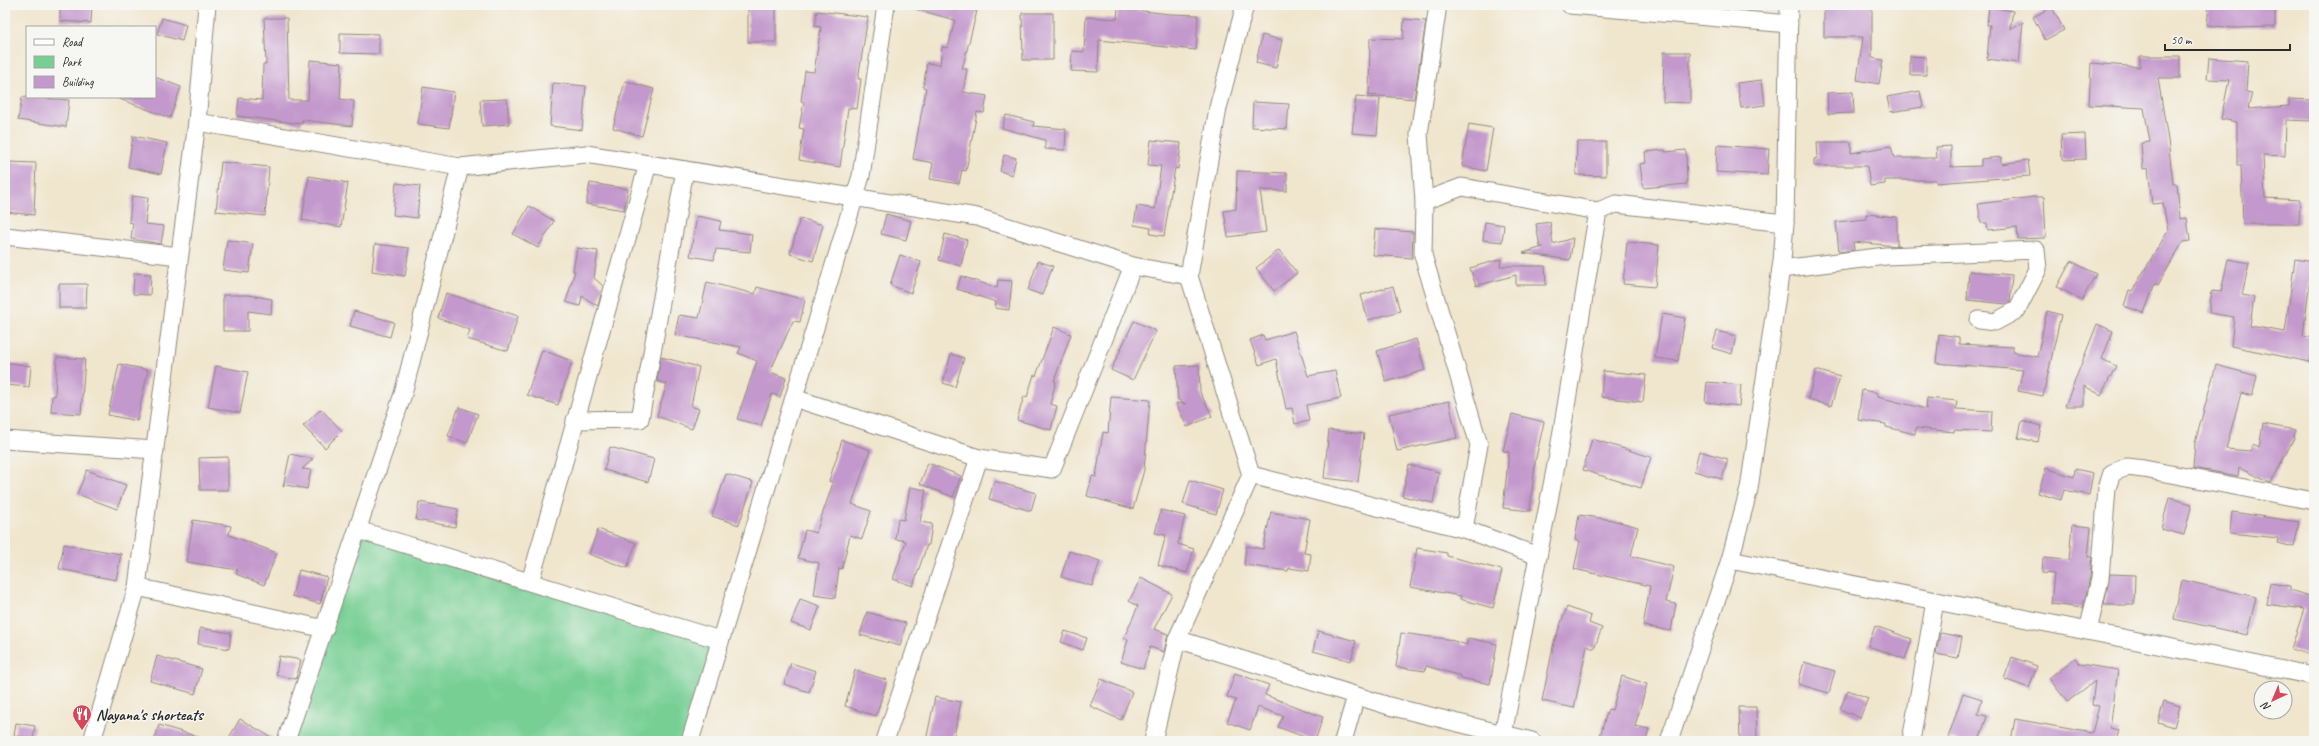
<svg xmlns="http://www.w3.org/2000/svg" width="2319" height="746" font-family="Caveat,sans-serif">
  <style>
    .green { fill: #77cf94; stroke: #517d60 }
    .building { fill: #c398cc }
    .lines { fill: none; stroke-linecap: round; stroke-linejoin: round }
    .minor-casing { stroke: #8e887c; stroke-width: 19 }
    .minor { stroke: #fff; stroke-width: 17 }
    .labels { text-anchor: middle; stroke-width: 3; stroke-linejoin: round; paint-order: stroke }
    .poi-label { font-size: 16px; font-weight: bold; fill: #2b2b2b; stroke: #f6f6f2; text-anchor: start }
  </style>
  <rect width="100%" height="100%" fill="#f6f6f2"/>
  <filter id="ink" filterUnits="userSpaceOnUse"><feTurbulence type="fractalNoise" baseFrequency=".025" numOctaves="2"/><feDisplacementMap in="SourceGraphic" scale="8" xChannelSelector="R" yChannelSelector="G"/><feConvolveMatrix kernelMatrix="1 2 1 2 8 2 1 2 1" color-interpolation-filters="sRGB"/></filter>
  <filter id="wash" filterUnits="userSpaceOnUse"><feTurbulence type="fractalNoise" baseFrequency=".012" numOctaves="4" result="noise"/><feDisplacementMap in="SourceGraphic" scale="16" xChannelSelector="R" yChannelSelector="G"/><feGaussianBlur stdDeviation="0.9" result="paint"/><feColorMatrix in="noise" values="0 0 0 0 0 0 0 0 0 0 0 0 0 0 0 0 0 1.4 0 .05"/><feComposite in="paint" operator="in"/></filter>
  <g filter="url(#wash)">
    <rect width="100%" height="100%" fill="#f0e6ce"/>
    <path class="green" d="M358 530 720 640 692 741H286Z"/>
    <g id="blocks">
      <g class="building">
        <path d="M60 5H92L91 23 60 21Z"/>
        <rect x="748" y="5" width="28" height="37"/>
        <path d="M916 5H947L959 8V6L977 11 962 69H967L963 92 987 96 984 113 977 112 966 171 962 170 959 184 930 179 933 163 913 159 926 88 923 87 927 63 940 65 942 47 948 48 955 20 915 9Z"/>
        <path d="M1824 5H1872V58L1883 60 1879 84 1857 80 1863 37H1824Z"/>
        <path d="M2209 5H2275V27L2233 28 2207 25Z"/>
        <path d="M1989 7 2013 11 2010 29 2023 22 2019 63 1987 59 1990 25H1987Z"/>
        <path d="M2052 7 2064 30 2045 40 2033 17Z"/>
        <path d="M1118 8 1169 14 1198 15 1196 50 1099 40 1098 72 1071 71 1072 51 1084 52 1086 17 1117 19Z"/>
        <path d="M817 11 868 17 858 79H861L857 109 848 108 840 167 799 160 804 129 799 128 804 102 801 101 805 71 814 72 821 27 815 26Z"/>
        <path d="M1022 13H1053V60H1023Z"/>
        <path d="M162 18 186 25 182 41 157 34Z"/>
        <path d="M264 18H287L289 100H308L310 60 342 63 340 99 354 101 352 126 302 120V124L237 116 239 98 262 100 263 64H266Z"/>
        <path d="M1404 19 1426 21 1414 99 1369 95 1370 38 1403 39Z"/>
        <path d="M340 33 379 34V54L340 53Z"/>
        <path d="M1262 35 1282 40 1276 68 1256 63Z"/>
        <path d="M1664 52H1690V103L1663 102Z"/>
        <path d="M1910 56 1926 57V75H1910Z"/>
        <path d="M2140 56H2180V78H2158L2168 140 2173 184H2177L2180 219 2187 218 2190 241 2183 242 2158 285 2155 283 2144 313 2124 306 2129 290 2132 291 2168 231 2163 203 2152 204 2148 168 2143 169 2141 143 2150 142 2144 108 2089 105 2091 63 2140 67Z"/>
        <path d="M2209 58 2248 61 2246 92 2252 93 2248 109 2289 106V99L2312 100 2311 121 2286 120 2285 156 2263 155 2265 198 2300 200 2299 224H2243L2241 165H2237V122L2221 119 2229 80 2207 79Z"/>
        <path d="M155 77 181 87 170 118 117 98 155 97Z"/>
        <path d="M1762 80 1765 105 1741 108 1737 83Z"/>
        <path d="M625 81 654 89 642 136 613 128Z"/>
        <path d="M553 83 586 86 582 130 550 126Z"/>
        <path d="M423 87 454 92 449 128 418 124Z"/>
        <path d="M1920 91 1923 107 1890 112 1887 97Z"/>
        <path d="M1853 92 1854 113 1828 114 1827 93Z"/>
        <path d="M1356 96 1380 98 1377 135 1352 133Z"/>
        <path d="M22 97 69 100 66 127 18 120Z"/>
        <path d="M507 99 509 124 482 126 480 100Z"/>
        <path d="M1253 102 1289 104 1287 129 1252 127Z"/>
        <path d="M1006 115 1034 122 1033 126 1066 129 1065 150 1045 149V140L1002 128Z"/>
        <path d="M1469 124 1493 128 1486 171 1462 166Z"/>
        <path d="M2085 134 2086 159 2062 160 2061 135Z"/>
        <path d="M133 136 167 143 161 174 128 167Z"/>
        <path d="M1151 140 1181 143 1178 169 1175 168 1164 236 1150 234 1151 228 1134 225 1137 206 1155 209 1161 166 1148 165Z"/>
        <path d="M1577 142H1606V176L1576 175Z"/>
        <path d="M1817 142H1851V153L1891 146 1894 158H1937L1936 147 1951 146V167L1981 166V159L2001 157V164L2028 160 2030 176 1936 183V180H1885V184L1870 186 1867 166H1814V159L1818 158Z"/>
        <path d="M1717 145 1769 149 1767 175 1716 172Z"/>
        <path d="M1665 150V152L1686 150 1687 184 1643 188 1640 164 1646 163 1645 152Z"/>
        <path d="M1004 155 1016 158 1012 175 1000 171Z"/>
        <path d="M8 162 36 163 34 215 5 212V187L9 188Z"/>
        <path d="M221 162 269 167 265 216 216 211Z"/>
        <path d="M1237 171 1287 173V191L1260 190 1266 232 1228 237 1224 211 1236 209Z"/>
        <path d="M309 176 348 183 341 227 302 220Z"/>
        <path d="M396 183 420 186 417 218 393 215Z"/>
        <path d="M590 183 628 189 624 210 586 204Z"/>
        <path d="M132 196 148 198 145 224 164 226 161 244 131 239 133 223 129 222Z"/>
        <path d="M2033 197H2044L2046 238 2018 239 2017 227 1988 230 1987 223H1981L1978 204Z"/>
        <path d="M529 206 554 221 538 248 513 234Z"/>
        <path d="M886 214 911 221 906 240 881 234Z"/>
        <path d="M1866 214 1897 217V246L1853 242 1854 250 1839 252 1836 222 1866 219Z"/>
        <path d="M697 216 721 221 719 230 752 234 750 252 716 249 714 260 690 256Z"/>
        <path d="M800 218 823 225 813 261 790 254Z"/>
        <path d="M1485 222 1504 225 1502 242 1483 240Z"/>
        <path d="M1550 222 1553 244 1573 238 1570 260 1523 253 1543 247H1540L1536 224Z"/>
        <path d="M1375 229 1413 232 1412 258 1373 255Z"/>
        <path d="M945 234 967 240 961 266 939 260Z"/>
        <path d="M227 240 253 244 249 273 223 270Z"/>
        <path d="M1627 242 1659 245 1655 287 1623 284Z"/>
        <path d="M375 244 409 248 405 276 372 271Z"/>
        <path d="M577 248 598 251 594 278 603 286 598 306 582 296 580 306 566 302 575 271H573Z"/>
        <path d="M1279 250 1297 273 1274 291 1256 268Z"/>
        <path d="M900 255 921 262 911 293 890 285Z"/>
        <path d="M1501 259 1500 266H1545L1546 285H1516V275L1476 286 1470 268Z"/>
        <path d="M2228 259 2249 263 2242 295 2254 297 2250 326 2285 332 2295 259 2314 262V281L2310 280 2303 336 2314 338 2310 362 2231 346 2234 317 2209 313 2212 291 2221 292Z"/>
        <path d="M1038 261 1053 266 1042 295 1028 290Z"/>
        <path d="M2071 261 2096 274 2082 300 2057 287Z"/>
        <path d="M1969 271 2012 275 2010 303 2007 304 1967 300Z"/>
        <path d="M134 273 151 274 150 295 133 294Z"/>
        <path d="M961 276 997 288 998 280 1012 281 1009 310 995 308 996 302 957 289Z"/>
        <path d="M707 282 755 294 757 287 805 300 800 322 793 321 770 372 786 378 780 397 772 394 761 426 737 419 757 361 738 353 741 347 675 335 679 315 699 318Z"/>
        <path d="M59 284H87L86 308H59Z"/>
        <path d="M1393 286 1400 311 1368 320 1361 295Z"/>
        <path d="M446 293 518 316 508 351 467 339 470 330 438 318Z"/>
        <path d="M223 295H248L272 299 271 314 248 311V331H223Z"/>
        <path d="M354 311 394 322 390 337 350 326Z"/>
        <path d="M2047 311 2061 315 2043 396 2018 391 2023 370 1936 363 1939 334 1959 337V344L2013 347V352L2037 357Z"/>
        <path d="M1662 314 1685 318 1678 361 1655 358Z"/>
        <path d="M1134 321 1156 331 1133 380 1111 370Z"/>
        <path d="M2097 324 2113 331 2102 359 2116 366 2101 395 2084 386V406H2065Z"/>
        <path d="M1054 327 1071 334 1054 381H1056L1050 404 1057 406 1051 430 1017 420 1024 396 1027 397 1034 375 1036 376Z"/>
        <path d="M1294 331 1308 376 1335 371 1341 398 1306 405 1309 421 1295 424 1292 408 1286 409 1276 359 1259 365 1250 340 1263 335 1265 340Z"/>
        <path d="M1717 331 1736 336 1732 354 1712 348Z"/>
        <path d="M1416 339 1425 370 1386 382 1377 351Z"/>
        <path d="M542 350 572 361 558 405 527 395Z"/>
        <path d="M951 354 964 358 955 387 943 383Z"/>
        <path d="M57 357 85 359 81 414 51 412 52 396H55Z"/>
        <path d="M661 357 699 367 691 406 699 409 692 429 657 416 667 384 657 381Z"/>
        <path d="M5 362 31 366 29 387 5 385Z"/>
        <path d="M119 364 148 370 137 421 108 415Z"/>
        <path d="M1199 365 1200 392 1212 416 1187 427 1176 403 1186 404 1178 400 1176 366Z"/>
        <path d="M2216 365 2257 376 2252 396 2241 393 2226 449 2250 451 2253 445 2259 448 2263 424 2295 430 2294 438 2271 483 2239 468 2238 476 2193 468 2195 443Z"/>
        <path d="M216 366 248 372 240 413 208 407Z"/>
        <path d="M1816 370 1840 377 1831 406 1808 399Z"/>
        <path d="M1603 371 1646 375 1643 402 1601 397Z"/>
        <path d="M1707 382 1741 385 1739 406 1705 402Z"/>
        <path d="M1862 390 1878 393V397L1926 409 1927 398 1957 401 1956 409 1992 411 1991 432 1954 430V432L1916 428 1915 434 1886 427V424L1858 420Z"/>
        <path d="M1111 397 1150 400 1144 470 1133 509 1087 496 1092 476 1096 477 1103 432 1108 433Z"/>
        <path d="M1449 401 1457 438 1397 451 1389 414Z"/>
        <path d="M459 407 478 414 467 443 448 436Z"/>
        <path d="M321 409 342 431 325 448 303 426Z"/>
        <path d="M1512 414 1544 422 1535 462 1530 511 1503 508 1509 452 1503 451Z"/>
        <path d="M2022 421 2041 426 2038 442 2018 438Z"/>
        <path d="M1329 430 1364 434 1358 482 1324 478Z"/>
        <path d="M1592 439 1651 457 1641 488 1583 470Z"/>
        <path d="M842 440 870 450 852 504 871 511 862 539 850 535 842 569 839 568 835 598 814 595 819 563 798 558 805 530 816 533 833 483 829 481Z"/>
        <path d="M610 447 654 459 648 482 604 470Z"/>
        <path d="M1699 451 1728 459 1722 479 1694 471Z"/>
        <path d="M290 454 313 459 302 469 311 470 307 489 286 485 283 487Z"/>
        <path d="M228 457V490H200L199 458Z"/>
        <path d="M928 463 961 476 953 497 920 484Z"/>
        <path d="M1409 465 1439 472 1433 503 1402 496Z"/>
        <path d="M2046 468 2074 477 2075 469 2093 473 2089 495 2064 490 2061 500 2038 493Z"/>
        <path d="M87 470 126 485 117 509 77 494Z"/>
        <path d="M726 474 753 482 739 525 712 516Z"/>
        <path d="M1190 480 1223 490 1216 514 1183 504Z"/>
        <path d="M994 481 1036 493 1031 511 989 499Z"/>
        <path d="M910 487 926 490 920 522 932 524 929 545H927L913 586 893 579 906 541 895 539 898 519 904 520Z"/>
        <path d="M2169 498 2192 504 2184 535 2161 529Z"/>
        <path d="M419 502 458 509 455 527 416 520Z"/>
        <path d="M1161 510 1185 516 1178 544 1194 549 1187 573 1158 565 1166 535 1155 533Z"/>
        <path d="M1271 512 1310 519 1304 553 1311 554 1309 571 1289 568 1288 571 1244 565 1246 546 1263 549Z"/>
        <path d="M2232 512 2299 522 2294 547 2277 543 2278 538 2230 533Z"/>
        <path d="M1579 515 1612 520 1638 527 1631 556 1674 567 1666 602 1676 604 1671 631 1643 626 1650 586 1574 569 1580 541 1575 540Z"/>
        <path d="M193 520 231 526 229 535 277 553 264 585 236 574 238 570 187 562Z"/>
        <path d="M2072 525 2091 527 2088 557H2092L2090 577 2083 608 2051 604 2054 574 2042 573 2043 558 2069 560Z"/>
        <path d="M598 529 636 543 627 568 589 554Z"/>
        <path d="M64 544 121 554 116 580 59 569Z"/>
        <path d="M1417 548 1447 553V556L1502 570 1493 608 1460 599 1461 596 1410 587Z"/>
        <path d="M1069 551 1100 561 1092 586 1061 577Z"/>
        <path d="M299 570 327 577 320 604 292 596Z"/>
        <path d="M2110 574 2135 575 2134 605H2104Z"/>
        <path d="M1141 578 1172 594 1154 629 1168 634 1164 652 1150 647 1143 669 1121 662 1128 640 1124 638 1138 606 1129 601Z"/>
        <path d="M2182 580 2256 597 2247 635 2174 619Z"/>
        <path d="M2270 583 2290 586V590L2309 596 2312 588 2314 589V656L2291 649 2304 609 2266 604Z"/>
        <path d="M800 599 820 606 811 630 791 623Z"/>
        <path d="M1567 607 1591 616 1589 623 1602 628 1594 649 1587 646 1574 708 1542 701 1554 642Z"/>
        <path d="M867 612 906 623 900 646 860 635Z"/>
        <path d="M1875 626 1912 639 1905 659 1868 646Z"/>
        <path d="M200 628 231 633 229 649 198 644Z"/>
        <path d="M1065 631 1087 638 1083 650 1061 642Z"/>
        <path d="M1318 631 1356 641 1351 661 1313 651Z"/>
        <path d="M1401 633 1447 639 1467 645 1468 638 1497 644 1490 684 1461 678V676L1426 666 1425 671 1396 667Z"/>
        <path d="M1940 633 1962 637 1958 658 1936 654Z"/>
        <path d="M157 656 202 669 195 694 150 681Z"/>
        <path d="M279 656 301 660 296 679 276 675Z"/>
        <path d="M2012 657 2037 666 2029 688 2004 679Z"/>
        <path d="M2075 658 2080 664 2118 670 2110 728 2119 730 2116 741H2011L2015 719 2092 733 2099 706 2092 705 2095 681 2067 702 2049 678Z"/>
        <path d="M1804 662 1835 671 1829 693 1798 684Z"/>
        <path d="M791 663 816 671 809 692 784 684Z"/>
        <path d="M855 670 887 680 876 716 845 706Z"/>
        <path d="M1235 673 1269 685 1265 695 1323 717 1315 741 1278 727 1283 716 1258 707 1250 730 1227 722 1236 700 1227 697Z"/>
        <path d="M1622 676 1647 684 1635 726 1649 729 1646 741H1616L1600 736 1608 709 1612 710Z"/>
        <path d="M1101 679 1132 692 1121 720 1090 706Z"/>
        <path d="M1848 690 1868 698 1860 718 1840 709Z"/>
        <path d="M1963 693 1982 699 1978 714 1987 716 1979 741H1957L1948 738Z"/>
        <path d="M935 697 961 702 953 741H926Z"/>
        <path d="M2164 701 2180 706 2174 727 2158 722Z"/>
        <path d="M1739 707H1756L1757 741H1740Z"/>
        <path d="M240 719 276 740V741H227Z"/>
        <path d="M16 723 35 726 33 739 14 736Z"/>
        <path d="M159 725 202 738V741H154Z"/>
      </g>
    </g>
  </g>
  <g filter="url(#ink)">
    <use href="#blocks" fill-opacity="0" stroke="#8e887c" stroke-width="1"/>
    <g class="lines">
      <g class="minor-casing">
        <g id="minor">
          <path d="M1570 5 1789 24"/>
          <path d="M197 122 460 167 586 154 977 217 1133 266 1189 276 1251 475 1177 639 1153 741"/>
          <path d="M1424 201 1419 134 1438 5"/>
          <path d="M5 236 179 256"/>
          <path d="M1781 269 1886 256 2036 250 2038 269 2017 310 1995 322 1979 320"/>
          <path d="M1189 276 1218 108 1245 5"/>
          <path d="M794 398 979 458 1052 469 1133 266"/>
          <path d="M575 420 640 419 685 170"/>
          <path d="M5 440 155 450"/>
          <path d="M1251 475 1464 529 1538 556"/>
          <path d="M1464 529 1479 445 1423 255 1424 201 1462 187 1598 211"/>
          <path d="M358 530 720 640"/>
          <path d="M1730 560 2314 676"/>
          <path d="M530 582 648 164"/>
          <path d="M137 587 325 629"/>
          <path d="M2088 631 2100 579 2107 488 2112 473 2127 467 2144 469 2314 501"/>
          <path d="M1177 639 1389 706 1532 741"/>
          <path d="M1503 734 1558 455 1598 211 1616 204 1785 223"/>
          <path d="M92 741 137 587 197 122 207 5"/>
          <path d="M286 741 403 394 460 167"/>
          <path d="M690 741 861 176 886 5"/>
          <path d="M885 741 979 458"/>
          <path d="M1343 741 1356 696"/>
          <path d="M1669 741 1730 560 1749 489 1782 261 1785 223 1789 5"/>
          <path d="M1911 741 1935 601"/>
        </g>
      </g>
      <use href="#minor" class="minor"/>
    </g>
  </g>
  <defs>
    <g id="restaurant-pin" transform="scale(1)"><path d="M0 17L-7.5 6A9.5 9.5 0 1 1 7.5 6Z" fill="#d1495b" stroke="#f6f6f2"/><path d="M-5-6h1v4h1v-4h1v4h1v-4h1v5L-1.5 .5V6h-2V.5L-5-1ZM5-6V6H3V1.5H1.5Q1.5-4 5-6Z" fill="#fff"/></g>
  </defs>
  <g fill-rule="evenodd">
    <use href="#restaurant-pin" x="82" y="714"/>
  </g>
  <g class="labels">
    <g class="poi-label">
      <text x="96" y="720">Nayana's shorteats</text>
    </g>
  </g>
  <rect width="2319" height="746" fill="none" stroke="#f6f6f2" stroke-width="20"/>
  <rect x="26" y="26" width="130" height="72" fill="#f6f6f2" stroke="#a5a5a2"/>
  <rect x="34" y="39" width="20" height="6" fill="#ffffff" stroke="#a5a5a2"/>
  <text x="62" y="46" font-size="12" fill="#2b2b2b">Road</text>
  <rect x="34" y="56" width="20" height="12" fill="#77cf94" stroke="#a5a5a2"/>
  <text x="62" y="66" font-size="12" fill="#2b2b2b">Park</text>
  <rect x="34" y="76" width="20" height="12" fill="#c398cc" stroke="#a5a5a2"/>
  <text x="62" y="86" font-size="12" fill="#2b2b2b">Building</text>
  <g transform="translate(2273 700) rotate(224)"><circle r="19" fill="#f6f6f2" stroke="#a5a5a2"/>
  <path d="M0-3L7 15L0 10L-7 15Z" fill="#d1495b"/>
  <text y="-6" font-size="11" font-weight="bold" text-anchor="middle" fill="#2b2b2b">N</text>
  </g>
  <path d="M2165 44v6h125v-6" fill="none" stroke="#2b2b2b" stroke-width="2"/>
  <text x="2171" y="44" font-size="12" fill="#2b2b2b" stroke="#f6f6f2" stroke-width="3" paint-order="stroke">50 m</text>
</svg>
